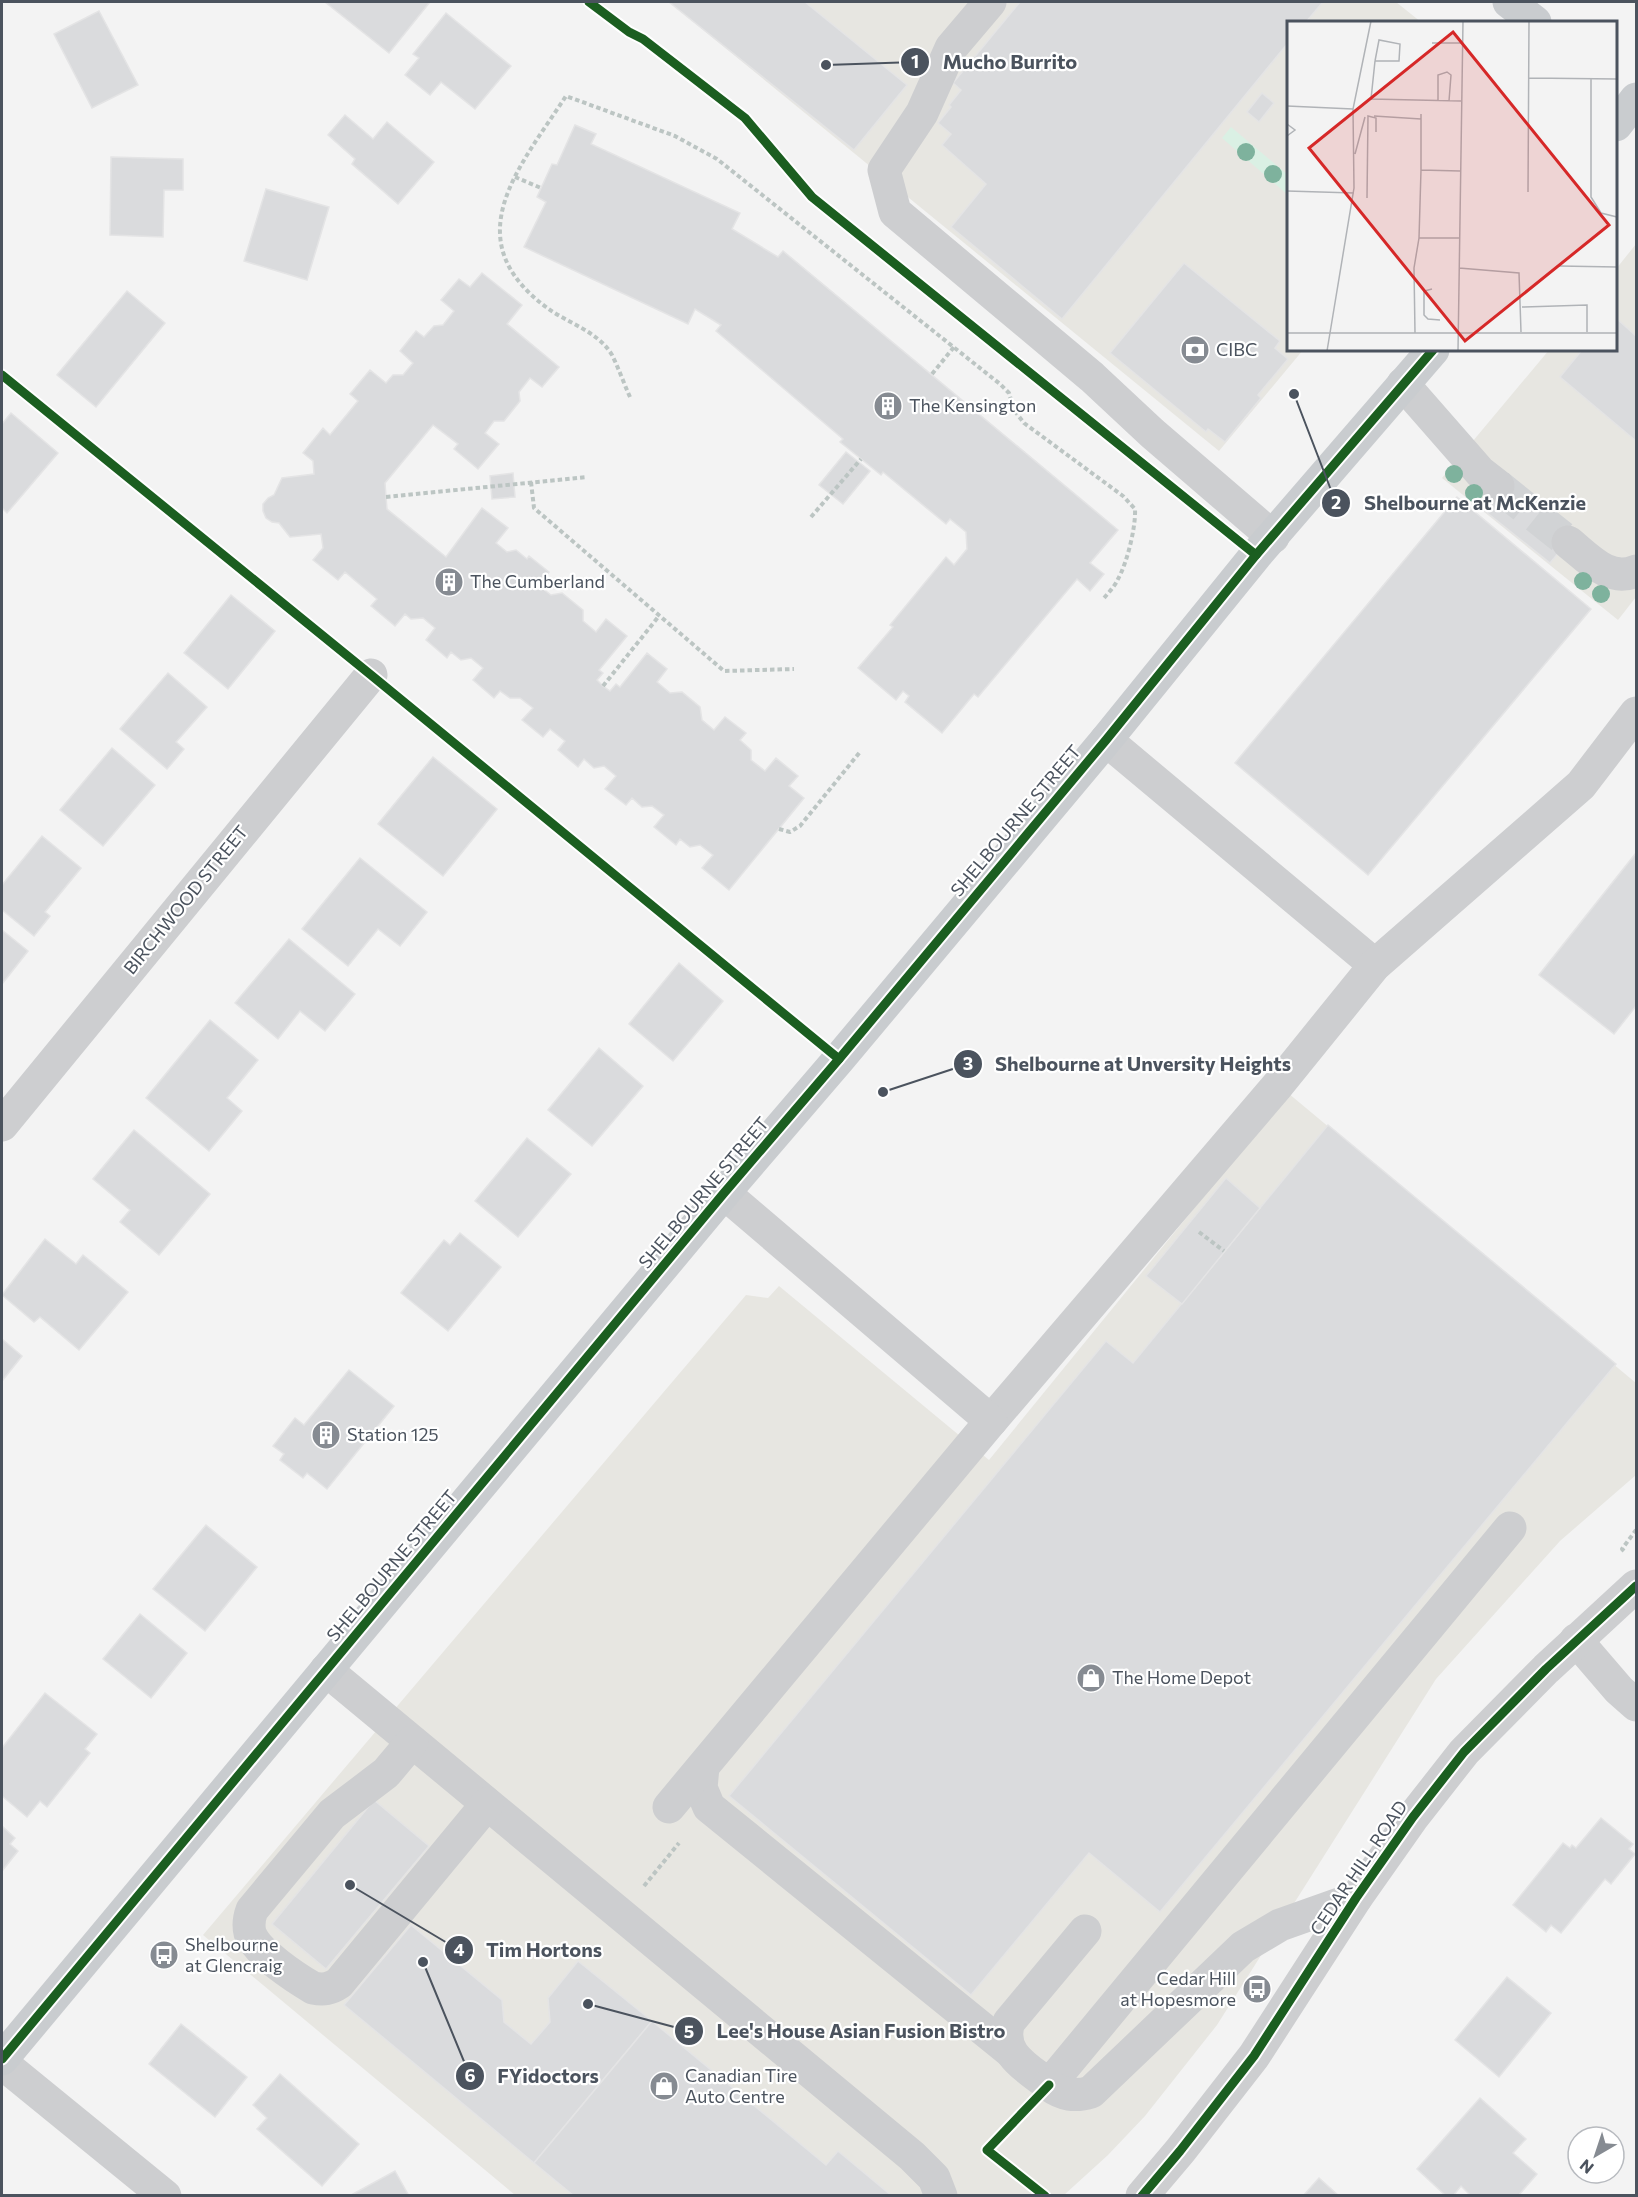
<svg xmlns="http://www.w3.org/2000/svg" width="1638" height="2197" font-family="Commissioner,sans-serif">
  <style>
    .commercial { fill: #e7e6e1 }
    .green { fill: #daf0e4 }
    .building { fill: #dadbdd; stroke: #e4e4e5; stroke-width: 1.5 }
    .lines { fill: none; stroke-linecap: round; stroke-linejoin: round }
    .minor-tunnel { stroke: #d1d3d5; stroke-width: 33; stroke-dasharray: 33 16; stroke-linecap: butt }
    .path { stroke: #bcc5c3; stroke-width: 4; stroke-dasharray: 4.5 3; stroke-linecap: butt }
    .minor { stroke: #cdced0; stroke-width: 33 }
    .major { stroke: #c9cccf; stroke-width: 33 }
    .cycleway-casing { stroke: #fff; stroke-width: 13 }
    .cycleway { stroke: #1b5e20; stroke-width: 9 }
    .tree { fill: #7eb29d }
    .labels { text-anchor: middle; stroke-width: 4.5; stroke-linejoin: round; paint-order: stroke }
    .poi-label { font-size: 18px; fill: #4b535e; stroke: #fff; text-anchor: start }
    .street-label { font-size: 18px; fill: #4b535e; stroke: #fff }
    .inset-road { fill: none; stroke: #b0b3b7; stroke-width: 1.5 }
    .view { fill: #d62828; fill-opacity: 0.15; stroke: #d62828; stroke-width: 3 }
    .inset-edge { fill: none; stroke: #4b535e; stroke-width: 3 }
    .leader { fill: none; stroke: #4b535e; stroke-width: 2 }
    .callout-dot { fill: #4b535e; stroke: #fff; stroke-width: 2 }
    .mark-label { font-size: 18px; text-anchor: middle; font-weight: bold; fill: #fff }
    .callout-label { font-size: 20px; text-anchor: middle; font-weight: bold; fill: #4b535e; stroke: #fff; stroke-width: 4.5; stroke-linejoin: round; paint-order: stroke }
  </style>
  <rect width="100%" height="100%" fill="#f3f3f3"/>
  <g class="commercial">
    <path d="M669 2H1396L1421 22H1288V350H1303L1219 451Z"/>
    <path d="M1636 244V597L1618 620 1442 478 1549 350H1616V269Z"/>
    <path d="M1288 1093 1636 1383V1475L1560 1541 1436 1679 1217 2025 1145 2116 1108 2155 1064 2195H515L203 1935 746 1295 768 1298 779 1286 989 1460Z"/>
  </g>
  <path class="green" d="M1231 127 1288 175V195L1222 138Z"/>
  <g class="building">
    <path d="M325 2H430L389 53Z"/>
    <path d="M669 2H805L907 85 854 150Z"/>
    <path d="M1020 2H1323L1306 22H1288V43L1062 319 951 227 986 184 942 145 951 134 938 123 951 107 949 105 961 90 953 83Z"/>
    <path d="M99 11 138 85 92 108 54 34Z"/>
    <path d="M446 13 511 66 475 109 441 82 430 95 405 75 419 58 413 54Z"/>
    <path d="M1262 93 1274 103 1259 122 1247 112Z"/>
    <path d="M345 115 373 139 387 122 434 162 398 204 352 164 355 159 328 135Z"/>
    <path d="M575 125 596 134 591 144 740 213 732 229 778 257 783 251 1118 530 1090 563 1104 574 1090 591 1077 579 978 697 974 694 942 733 905 702 909 696 903 691 896 700 858 668 893 627 890 625 946 557 954 565 967 549 966 532 950 519 946 524 883 472 881 475 840 442 843 439 716 331 721 325 695 309 688 324 524 247 546 202 537 197 552 164 557 165Z"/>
    <path d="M111 157 183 159V190H164L163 237 110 235Z"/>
    <path d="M266 189 329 207 307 280 244 261Z"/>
    <path d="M1184 263 1280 341 1275 348 1288 359 1258 395 1261 398 1225 442 1208 429 1206 432 1110 353Z"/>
    <path d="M482 273 522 305 507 324 559 367 542 387 530 378 519 392 520 401 504 421H494L485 433 499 444 478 469 454 449 458 444 433 425 385 483 387 509 446 557 482 508 508 528 496 543 507 552 516 550 527 559 529 556 549 572 538 585 551 595 562 593 583 610V621L596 632 606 619 627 636 599 670 603 673 597 680 603 686 610 691 616 684 620 687 647 653 667 669 657 682 670 693 682 692 700 707 702 720 714 730 725 717 746 733 740 740 751 750V760L765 771 776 758 798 776 789 786 804 798 729 890 702 868 713 855 700 845 690 847 680 839 676 845 654 827 664 815 652 806 642 807 632 798 626 805 605 789 616 776 604 766 594 768 584 759 578 767 558 750 565 741 550 729 543 737 522 720 533 708 520 698H510L500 691 494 698 473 680 483 668 471 658 461 660 451 652 447 658 426 640 435 628 423 618 411 619 405 614 395 626 371 606 377 599 345 572 338 580 313 560 323 548 321 534 290 537 279 523 272 522 266 518 263 511V504L268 498 274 495 282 478 314 474 313 461 303 453 323 428 330 435 358 401 350 394 370 370 386 383 393 375H403L413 363 400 351 416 331 424 337 434 326 443 325 454 311 441 300 459 279 470 287Z"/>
    <path d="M127 291 165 323 96 407 57 375Z"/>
    <path d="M1616 318 1636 336V441L1560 377 1582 350H1616Z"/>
    <path d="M11 413 58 453 7 513 2 508V424Z"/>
    <path d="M846 452 870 471 843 504 819 485Z"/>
    <path d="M513 473 515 497 492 499 490 476Z"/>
    <path d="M1508 475 1577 531 1550 563 1481 508Z"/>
    <path d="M1457 497 1591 609 1368 875 1235 763Z"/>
    <path d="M231 595 275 631 228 689 184 653Z"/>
    <path d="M168 673 207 707 176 742 184 749 167 769 120 729Z"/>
    <path d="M112 748 155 785 103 846 60 810Z"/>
    <path d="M433 757 497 809 443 876 378 824Z"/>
    <path d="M42 836 81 868 45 912 50 916 34 936 2 910V885Z"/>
    <path d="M1636 853V1006L1614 1034 1539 975Z"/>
    <path d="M360 858 427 912 400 946 378 929 348 966 302 929Z"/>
    <path d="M2 930 28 951 2 984Z"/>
    <path d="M289 939 355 994 325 1031 300 1011 278 1039 235 1003Z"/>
    <path d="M679 963 723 1001 673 1061 629 1024Z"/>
    <path d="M210 1020 258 1060 227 1098 242 1111 209 1151 146 1098Z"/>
    <path d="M599 1048 643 1086 592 1146 548 1110Z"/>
    <path d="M1328 1125 1616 1364 1160 1912 1089 1853 971 1995 729 1796 1106 1341 1133 1363Z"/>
    <path d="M134 1130 210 1194 159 1255 120 1222 130 1210 93 1179Z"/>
    <path d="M527 1138 571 1174 518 1237 475 1201Z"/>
    <path d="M1226 1178 1260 1208 1182 1304 1146 1276Z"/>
    <path d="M460 1233 501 1267 448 1331 401 1293 444 1240 450 1245Z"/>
    <path d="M45 1239 76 1264 83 1255 128 1292 79 1350 40 1317 34 1322 2 1295Z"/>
    <path d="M2 1339 22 1356 2 1381Z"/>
    <path d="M349 1370 394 1406 327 1489 307 1473 303 1478 280 1460 284 1454 273 1446 295 1418 304 1425Z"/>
    <path d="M206 1525 257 1567 205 1631 153 1589Z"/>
    <path d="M140 1614 187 1653 151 1698 103 1659Z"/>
    <path d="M45 1693 97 1734 85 1749 90 1753 47 1807 40 1801 27 1817 2 1796V1748Z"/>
    <path d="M374 1800 429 1846 326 1969 272 1924Z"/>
    <path d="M1601 1818 1633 1844 1629 1849 1635 1854 1611 1884 1605 1879 1561 1933 1551 1925 1546 1932 1513 1905 1563 1843 1570 1848 1572 1845 1576 1848Z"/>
    <path d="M2 1826 15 1838 10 1844 18 1851 2 1871Z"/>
    <path d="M411 1925 502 2000 504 2022 531 2044 550 2022 548 1998 578 1961 652 2021 534 2163 344 2005Z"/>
    <path d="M1507 1977 1551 2013 1499 2077 1455 2040Z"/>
    <path d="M652 2021 826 2165 838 2151 892 2196H574L534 2163Z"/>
    <path d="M181 2024 247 2077 215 2117 149 2064Z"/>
    <path d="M280 2074 359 2144 322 2186 257 2129 267 2118 253 2105Z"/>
    <path d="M1480 2098 1526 2139 1513 2153 1537 2174 1518 2196H1471L1461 2186 1453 2196H1446L1417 2169Z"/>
    <path d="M395 2171 409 2196 351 2195Z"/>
    <path d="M1319 2178 1339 2196H1303Z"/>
  </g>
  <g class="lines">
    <path class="minor-tunnel" d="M1498 486 1568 542"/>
    <g class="path">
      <path d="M515 177 541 188"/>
      <path d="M932 374 954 347"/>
      <path d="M630 397C624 384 619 369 612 355 598 331 567 323 546 307 455 239 519 168 566 96L675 136 717 159 1000 384 1009 393 1014 410 1024 423 1123 496 1135 509C1136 527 1127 563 1118 579 1115 586 1109 592 1104 598"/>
      <path d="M531 482 534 508 724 671 794 669"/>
      <path d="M386 497 587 477"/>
      <path d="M811 517 861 459"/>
      <path d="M603 686 659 616"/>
      <path d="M779 829 790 832 800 826 860 752"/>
      <path d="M1199 1232 1224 1251"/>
      <path d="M1624 1551 1622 1549 1636 1530"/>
      <path d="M644 1886 679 1843"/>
    </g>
    <g class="minor">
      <path d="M990 2 951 48 922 113 884 170 895 212 1092 377 1152 433 1273 537"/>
      <path d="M1403 384 1480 472 1498 486"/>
      <path d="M1568 542C1588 558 1609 583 1636 571"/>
      <path d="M1106 740 1375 965"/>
      <path d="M2 1125 371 675"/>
      <path d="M991 1421 1278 1085 1375 965 1581 785 1636 713"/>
      <path d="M1576 1640 1619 1690 1636 1705"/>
      <path d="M326 1670 912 2156 934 2178 941 2196"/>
      <path d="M412 1742 386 1773 332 1814 252 1910C249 1918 248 1925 250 1933 256 1952 296 1978 313 1988 324 1990 330 1989 339 1983L487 1804"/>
      <path d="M703 1767 701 1788 709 1807 1010 2051"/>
      <path d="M669 1807 991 1421 724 1193"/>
      <path d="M1085 1931 1009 2022C998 2054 1028 2068 1049 2085L1510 1528"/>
      <path d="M2 2063 165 2196"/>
      <path d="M1049 2085C1063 2095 1075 2097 1091 2092L1243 1947 1280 1925 1356 1898"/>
      <path d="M1142 2196 1180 2151 1254 2056 1356 1898 1413 1817 1464 1752 1546 1669 1636 1586"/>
    </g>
    <g class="major">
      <path d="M1509 2 1535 22"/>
      <path d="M1616 125 1636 99"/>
      <path d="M2 2059 724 1193 839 1059 1106 740 1256 555 1433 350"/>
    </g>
    <g class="cycleway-casing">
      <g id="cycleway">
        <path d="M589 2 629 32 643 39 745 118 812 197 1256 555"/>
        <path d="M2 375 371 675 839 1059"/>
        <path d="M2 2059 724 1193 839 1059 1106 740 1256 555 1433 350"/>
        <path d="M1045 2196 987 2150 1049 2085"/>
        <path d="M1142 2196 1180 2151 1254 2056 1356 1898 1413 1817 1464 1752 1546 1669 1636 1586"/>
      </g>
    </g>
    <use href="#cycleway" class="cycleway"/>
  </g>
  <g class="tree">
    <circle cx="1246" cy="152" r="9"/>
    <circle cx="1273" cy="174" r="9"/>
    <circle cx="1454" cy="474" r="9"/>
    <circle cx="1474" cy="493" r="9"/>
    <circle cx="1583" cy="581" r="9"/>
    <circle cx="1601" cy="594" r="9"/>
  </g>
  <defs>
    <g id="bank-disc" transform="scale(1.5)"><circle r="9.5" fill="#868b92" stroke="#fff"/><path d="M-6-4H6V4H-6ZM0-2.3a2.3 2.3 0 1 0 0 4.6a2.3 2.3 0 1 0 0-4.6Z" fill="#fff"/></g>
    <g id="building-disc" transform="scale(1.5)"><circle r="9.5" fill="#868b92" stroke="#fff"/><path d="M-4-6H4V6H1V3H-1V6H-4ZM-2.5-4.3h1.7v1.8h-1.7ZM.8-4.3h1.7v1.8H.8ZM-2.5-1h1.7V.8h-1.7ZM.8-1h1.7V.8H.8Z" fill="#fff"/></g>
    <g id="shop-disc" transform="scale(1.5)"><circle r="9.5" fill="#868b92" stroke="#fff"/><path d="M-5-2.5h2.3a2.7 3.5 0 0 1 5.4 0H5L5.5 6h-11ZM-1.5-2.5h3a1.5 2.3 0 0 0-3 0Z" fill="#fff"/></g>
    <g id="bus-disc" transform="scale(1.5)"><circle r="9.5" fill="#868b92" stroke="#fff"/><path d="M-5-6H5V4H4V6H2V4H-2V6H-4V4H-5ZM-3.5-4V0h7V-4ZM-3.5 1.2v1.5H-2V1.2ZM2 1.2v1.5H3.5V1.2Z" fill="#fff"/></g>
  </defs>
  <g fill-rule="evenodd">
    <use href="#bank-disc" x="1195" y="350"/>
    <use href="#building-disc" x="888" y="406"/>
    <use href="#building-disc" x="449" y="582"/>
    <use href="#building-disc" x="326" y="1435"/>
    <use href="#shop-disc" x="1091" y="1678"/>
    <use href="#bus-disc" x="164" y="1955"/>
    <use href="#bus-disc" x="1257" y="1989"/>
    <use href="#shop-disc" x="664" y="2086"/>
  </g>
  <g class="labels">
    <g class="poi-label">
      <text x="1216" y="356">CIBC</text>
      <text x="909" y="412">The Kensington</text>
      <text x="470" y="588">The Cumberland</text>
      <text x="347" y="1441">Station 125</text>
      <text x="1112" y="1684">The Home Depot</text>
      <text x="185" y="1951">Shelbourne<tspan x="185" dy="21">at Glencraig</tspan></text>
      <text x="1236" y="1985" text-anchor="end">Cedar Hill<tspan x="1236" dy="21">at Hopesmore</tspan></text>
      <text x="685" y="2082">Canadian Tire<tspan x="685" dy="21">Auto Centre</tspan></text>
    </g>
    <g class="street-label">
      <text transform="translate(1016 821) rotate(-50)" y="6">SHELBOURNE STREET</text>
      <text transform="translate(186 900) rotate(-51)" y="6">BIRCHWOOD STREET</text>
      <text transform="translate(704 1193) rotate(-50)" y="6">SHELBOURNE STREET</text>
      <text transform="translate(392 1566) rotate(-50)" y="6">SHELBOURNE STREET</text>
      <text transform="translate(1359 1868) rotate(-56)" y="6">CEDAR HILL ROAD</text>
    </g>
  </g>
  <g transform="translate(1287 21)">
    <rect width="330" height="330" fill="#f3f3f3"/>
    <path class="inset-road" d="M145 22H175M88 40 92 19 113 23 112 40H88L84 78 174 80M242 57 330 58M304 58V176L314 192 330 196M151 80V54L160 51 164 54 162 80M0 85 66 88M134 93V149L173 150M87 95 134 98M0 103 8 109 0 115M68 133 78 96M0 170 67 172M241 171 242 0M80 177 81 95 89 97V111M132 217H172M272 245 330 246M172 247 232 252 234 311M145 268 137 270V294L141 298 153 299M235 286 300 284V311M0 312H330M128 312 127 247 132 217 134 149M40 330 67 167 66 88 84 0M171 330 176 0"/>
    <path class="view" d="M166 11 322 204 178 320 22 127Z"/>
    <rect width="330" height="330" class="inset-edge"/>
  </g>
  <path class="leader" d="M826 65L915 62M1294 394L1336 503M883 1092L968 1064M350 1885L459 1950M588 2004L689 2031M423 1962L470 2076"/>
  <g class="callout-dot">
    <circle cx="826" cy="65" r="6"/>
    <circle cx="1294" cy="394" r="6"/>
    <circle cx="883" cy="1092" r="6"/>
    <circle cx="350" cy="1885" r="6"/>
    <circle cx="588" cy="2004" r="6"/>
    <circle cx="423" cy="1962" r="6"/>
    <circle cx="915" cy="62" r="15"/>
    <circle cx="1336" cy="503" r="15"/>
    <circle cx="968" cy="1064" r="15"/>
    <circle cx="459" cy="1950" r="15"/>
    <circle cx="689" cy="2031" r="15"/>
    <circle cx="470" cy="2076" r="15"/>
  </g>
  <g class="mark-label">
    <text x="915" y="68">1</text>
    <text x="1336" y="509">2</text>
    <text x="968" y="1070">3</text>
    <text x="459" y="1956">4</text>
    <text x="689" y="2038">5</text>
    <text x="470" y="2082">6</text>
  </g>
  <g class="callout-label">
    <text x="1010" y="69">Mucho Burrito</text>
    <text x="1475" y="510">Shelbourne at McKenzie</text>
    <text x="1143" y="1071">Shelbourne at Unversity Heights</text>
    <text x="544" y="1957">Tim Hortons</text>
    <text x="861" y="2038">Lee's House Asian Fusion Bistro</text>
    <text x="548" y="2083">FYidoctors</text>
  </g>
  <rect width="1638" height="2197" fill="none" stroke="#4b535e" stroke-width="6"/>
  <g transform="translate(1596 2155) rotate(219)"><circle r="28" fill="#ffffff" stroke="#b7babf" stroke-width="1.5"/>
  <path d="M0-4.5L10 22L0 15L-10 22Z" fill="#868b92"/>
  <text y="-9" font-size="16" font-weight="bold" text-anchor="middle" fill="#4b535e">N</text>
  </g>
</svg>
